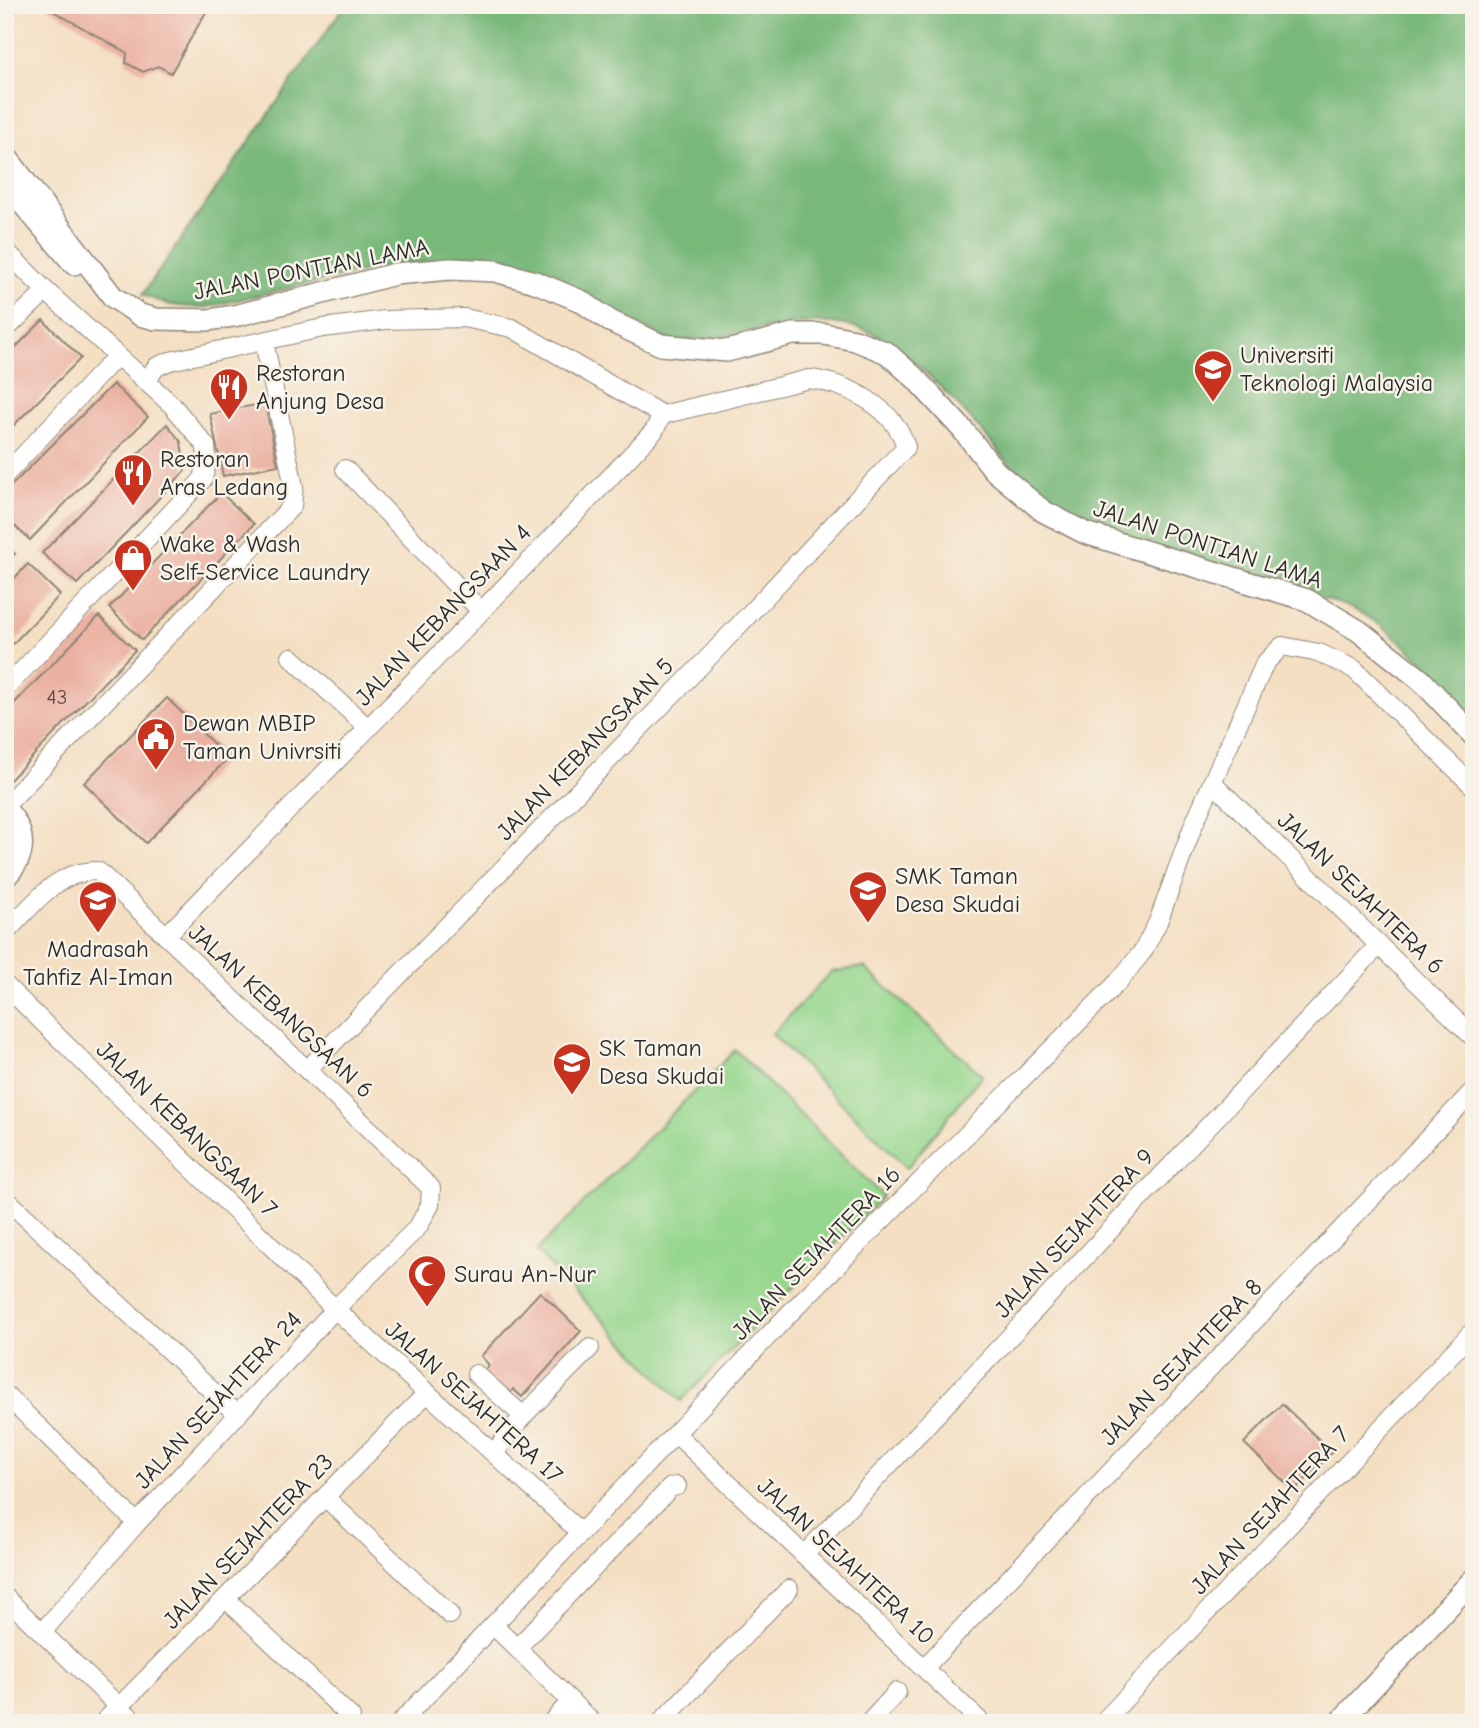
<svg xmlns="http://www.w3.org/2000/svg" width="1479" height="1728" font-family="'Comic Neue',sans-serif">
  <style>
    .green { fill: #96d78e; stroke: #60815c; stroke-width: 2 }
    .forest { fill: #78b879; stroke: #527252; stroke-width: 2 }
    .building { fill: #ebb1a2 }
    .lines { fill: none; stroke-linecap: round; stroke-linejoin: round }
    .minor-casing { stroke: #908577; stroke-width: 20 }
    .tertiary-casing { stroke: #908577; stroke-width: 24 }
    .minor { stroke: #fff; stroke-width: 18 }
    .tertiary { stroke: #fff; stroke-width: 21 }
    .labels { text-anchor: middle; stroke-width: 5; stroke-linejoin: round; paint-order: stroke }
    .number-label { font-size: 21px; fill: #5b4c49 }
    .street-label { font-size: 24px; fill: #2b2b2b; stroke: #f7f3e8 }
    .poi-label { font-size: 24px; fill: #2b2b2b; stroke: #f7f3e8; text-anchor: start }
  </style>
  <rect width="100%" height="100%" fill="#f7f3e8"/>
  <filter id="ink" filterUnits="userSpaceOnUse"><feTurbulence type="fractalNoise" baseFrequency=".0143" numOctaves="2"/><feDisplacementMap in="SourceGraphic" scale="14" xChannelSelector="R" yChannelSelector="G"/><feConvolveMatrix kernelMatrix="1 2 1 2 8 2 1 2 1" color-interpolation-filters="sRGB"/></filter>
  <filter id="wash" filterUnits="userSpaceOnUse"><feTurbulence type="fractalNoise" baseFrequency=".00686" numOctaves="4" result="noise"/><feDisplacementMap in="SourceGraphic" scale="28" xChannelSelector="R" yChannelSelector="G"/><feGaussianBlur stdDeviation="1.57" result="paint"/><feColorMatrix in="noise" values="0 0 0 0 0 0 0 0 0 0 0 0 0 0 0 0 0 1.4 0 .05"/><feComposite in="paint" operator="in"/></filter>
  <g filter="url(#wash)">
    <rect width="100%" height="100%" fill="#f4dfc3"/>
    <g class="green">
      <path d="M864 967 982 1075 907 1168 772 1034 831 972Z"/>
      <path d="M735 1050 883 1196 681 1401 536 1251Z"/>
    </g>
    <path class="forest" d="M345 5H1474V717C1440 682 1408 641 1366 616 1342 602 1313 596 1287 588 1209 565 1116 547 1048 503 1029 490 1016 472 1001 454 973 420 909 348 870 332 804 305 734 344 667 340L518 261 484 255 383 267 202 308 171 305 142 295Z"/>
    <g id="blocks">
      <g class="building">
        <path d="M49 5H210L171 73 158 66 143 72 126 63 127 53 48 8Z"/>
        <path d="M43 320 81 358 5 434V358Z"/>
        <path d="M113 384 148 417 30 540 5 517V492Z"/>
        <path d="M265 403 278 465 223 476 210 414Z"/>
        <path d="M167 424 181 442 185 471 77 584 42 553Z"/>
        <path d="M221 493 254 524 142 640 109 608Z"/>
        <path d="M5 544 15 554 5 564Z"/>
        <path d="M28 564 60 595 5 652V588Z"/>
        <path d="M99 616 135 650 8 782 5 779V713Z"/>
        <path d="M167 698 228 758 146 843 84 783Z"/>
        <path d="M540 1292 581 1331 522 1397 513 1389 509 1395 483 1373 489 1365 481 1356Z"/>
        <path d="M1282 1404 1332 1452 1294 1491 1244 1443Z"/>
      </g>
    </g>
  </g>
  <g filter="url(#ink)">
    <use href="#blocks" fill-opacity="0" stroke="#908577" stroke-width="2"/>
    <g class="lines">
      <g class="minor-casing">
        <g id="minor">
          <path d="M5 250 46 291 172 405 206 446 207 462 203 479 5 689"/>
          <path d="M5 330 46 291"/>
          <path d="M147 381 156 367 170 361 323 328 385 320 464 318 512 328 662 415 809 379C847 383 895 408 906 447L708 658 307 1070"/>
          <path d="M345 469 480 610"/>
          <path d="M5 475 117 356"/>
          <path d="M291 657 368 728"/>
          <path d="M1214 784 1474 1038"/>
          <path d="M5 806 292 506 294 487 264 341"/>
          <path d="M5 933C35 904 54 871 98 871L431 1188 430 1205 418 1227 335 1309 137 1523 43 1631"/>
          <path d="M166 936C329 768 493 601 654 431L662 415"/>
          <path d="M5 985 335 1309 580 1532"/>
          <path d="M5 1198 238 1415"/>
          <path d="M476 1374 523 1416 494 1453"/>
          <path d="M5 1394 137 1523"/>
          <path d="M523 1416 590 1348"/>
          <path d="M677 1435 982 1723"/>
          <path d="M325 1497 450 1615"/>
          <path d="M804 1555 1379 945"/>
          <path d="M5 1597 136 1723"/>
          <path d="M226 1599 351 1717"/>
          <path d="M493 1625 593 1723"/>
          <path d="M517 1648 671 1487 677 1486"/>
          <path d="M924 1668 1474 1090"/>
          <path d="M103 1723 427 1393"/>
          <path d="M400 1723 790 1313 1118 982 1143 951 1158 922 1193 826 1265 663 1282 646 1319 653 1354 669 1474 787"/>
          <path d="M551 1723 571 1701"/>
          <path d="M660 1723 789 1589"/>
          <path d="M869 1723 897 1692"/>
          <path d="M1102 1723 1474 1330"/>
        </g>
      </g>
      <g class="tertiary-casing">
        <g id="tertiary">
          <path d="M5 155 113 297 140 315 156 319 209 320 239 315 395 274 450 269 495 271 535 282 581 301 610 321 661 345 727 351 793 334H824L855 340 887 353 915 378 963 430 995 471 1043 511 1085 533 1307 600 1359 631 1421 680 1474 736"/>
          <path d="M5 183 74 264"/>
          <path d="M5 809C27 832 27 856 5 877"/>
          <path d="M1339 1723 1474 1579"/>
        </g>
      </g>
      <use href="#minor" class="minor"/>
      <use href="#tertiary" class="tertiary"/>
    </g>
  </g>
  <defs>
    <g id="university-pin" transform="scale(2.0125)"><path d="M0 17L-7.5 6A9.5 9.5 0 1 1 7.5 6Z" fill="#c8321e" stroke="#f7f3e8"/><path d="M0-5L7-2L0 1L-7-2ZM-4 1L0 2.5L4 1V4Q0 6-4 4Z" fill="#fff"/></g>
    <g id="restaurant-pin" transform="scale(2.0125)"><path d="M0 17L-7.5 6A9.5 9.5 0 1 1 7.5 6Z" fill="#c8321e" stroke="#f7f3e8"/><path d="M-5-6h1v4h1v-4h1v4h1v-4h1v5L-1.5 .5V6h-2V.5L-5-1ZM5-6V6H3V1.5H1.5Q1.5-4 5-6Z" fill="#fff"/></g>
    <g id="shop-pin" transform="scale(2.0125)"><path d="M0 17L-7.5 6A9.5 9.5 0 1 1 7.5 6Z" fill="#c8321e" stroke="#f7f3e8"/><path d="M-5-2.5h2.3a2.7 3.5 0 0 1 5.4 0H5L5.5 6h-11ZM-1.5-2.5h3a1.5 2.3 0 0 0-3 0Z" fill="#fff"/></g>
    <g id="civic-pin" transform="scale(2.0125)"><path d="M0 17L-7.5 6A9.5 9.5 0 1 1 7.5 6Z" fill="#c8321e" stroke="#f7f3e8"/><path d="M-.6-6.5H3V-4.5H.6V-3L4-1V1h2V6H-6V1h2V-1L-.6-3ZM-1.2 2.5V6h2.4V2.5Z" fill="#fff"/></g>
    <g id="school-pin" transform="scale(2.0125)"><path d="M0 17L-7.5 6A9.5 9.5 0 1 1 7.5 6Z" fill="#c8321e" stroke="#f7f3e8"/><path d="M0-5L7-2L0 1L-7-2ZM-4 1L0 2.5L4 1V4Q0 6-4 4Z" fill="#fff"/></g>
    <g id="mosque-pin" transform="scale(2.0125)"><path d="M0 17L-7.5 6A9.5 9.5 0 1 1 7.5 6Z" fill="#c8321e" stroke="#f7f3e8"/><path d="M3.5-4.9A6 6 0 1 0 3.5 4.9A5 5 0 1 1 3.5-4.9Z" fill="#fff"/></g>
  </defs>
  <g fill-rule="evenodd">
    <use href="#university-pin" x="1213" y="369"/>
    <use href="#restaurant-pin" x="229" y="387"/>
    <use href="#restaurant-pin" x="133" y="473"/>
    <use href="#shop-pin" x="133" y="558"/>
    <use href="#civic-pin" x="156" y="737"/>
    <use href="#school-pin" x="868" y="890"/>
    <use href="#school-pin" x="98" y="900"/>
    <use href="#school-pin" x="572" y="1062"/>
    <use href="#mosque-pin" x="427" y="1274"/>
  </g>
  <g class="labels">
    <g class="number-label">
      <text x="57" y="704">43</text>
    </g>
    <g class="street-label">
      <text transform="translate(311 269) rotate(-11)" y="8">JALAN PONTIAN LAMA</text>
      <text transform="translate(1208 544) rotate(18)" y="8">JALAN PONTIAN LAMA</text>
      <text transform="translate(443 615) rotate(-46)" y="8">JALAN KEBANGSAAN 4</text>
      <text transform="translate(585 749) rotate(-46)" y="8">JALAN KEBANGSAAN 5</text>
      <text transform="translate(1361 893) rotate(44)" y="8">JALAN SEJAHTERA 6</text>
      <text transform="translate(281 1011) rotate(43)" y="8">JALAN KEBANGSAAN 6</text>
      <text transform="translate(187 1129) rotate(44)" y="8">JALAN KEBANGSAAN 7</text>
      <text transform="translate(1074 1233) rotate(-47)" y="8">JALAN SEJAHTERA 9</text>
      <text transform="translate(816 1253) rotate(-46)" y="8">JALAN SEJAHTERA 16</text>
      <text transform="translate(1181 1362) rotate(-46)" y="8">JALAN SEJAHTERA 8</text>
      <text transform="translate(218 1400) rotate(-47)" y="8">JALAN SEJAHTERA 24</text>
      <text transform="translate(474 1402) rotate(42)" y="8">JALAN SEJAHTERA 17</text>
      <text transform="translate(1270 1510) rotate(-47)" y="8">JALAN SEJAHTERA 7</text>
      <text transform="translate(248 1541) rotate(-46)" y="8">JALAN SEJAHTERA 23</text>
      <text transform="translate(846 1561) rotate(43)" y="8">JALAN SEJAHTERA 10</text>
    </g>
    <g class="poi-label">
      <text x="1240" y="363">Universiti<tspan x="1240" dy="28">Teknologi Malaysia</tspan></text>
      <text x="256" y="381">Restoran<tspan x="256" dy="28">Anjung Desa</tspan></text>
      <text x="160" y="467">Restoran<tspan x="160" dy="28">Aras Ledang</tspan></text>
      <text x="160" y="552">Wake &amp; Wash<tspan x="160" dy="28">Self-Service Laundry</tspan></text>
      <text x="183" y="731">Dewan MBIP<tspan x="183" dy="28">Taman Univrsiti</tspan></text>
      <text x="895" y="884">SMK Taman<tspan x="895" dy="28">Desa Skudai</tspan></text>
      <text x="98" y="957" text-anchor="middle">Madrasah<tspan x="98" dy="28">Tahfiz Al-Iman</tspan></text>
      <text x="599" y="1056">SK Taman<tspan x="599" dy="28">Desa Skudai</tspan></text>
      <text x="454" y="1282">Surau An-Nur</text>
    </g>
  </g>
  <rect width="1479" height="1728" fill="none" stroke="#f7f3e8" stroke-width="28"/>
</svg>
